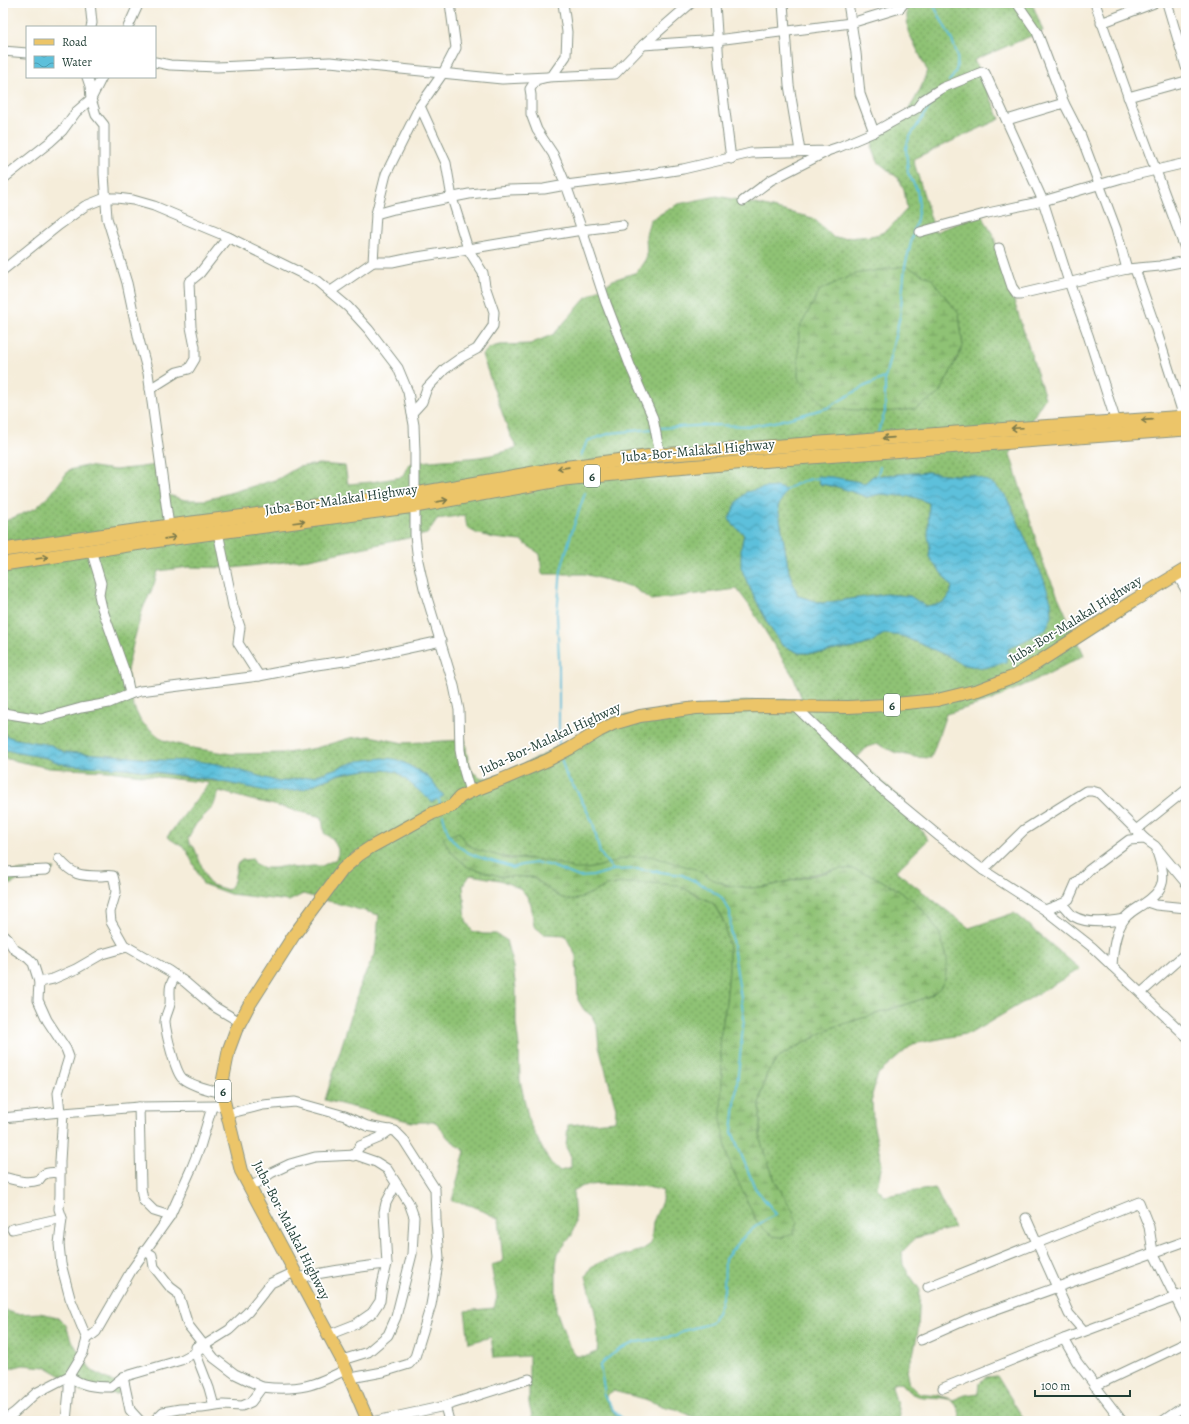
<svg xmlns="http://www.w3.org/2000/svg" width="1189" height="1424" font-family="Alegreya,serif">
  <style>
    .grass { fill: url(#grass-dots); stroke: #578054; fill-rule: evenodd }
    .wetland { fill: url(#wetland-marsh); stroke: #578054 }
    .water { fill: url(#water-waves); stroke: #3e7e88 }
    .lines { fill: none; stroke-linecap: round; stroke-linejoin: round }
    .stream { stroke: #5dc0db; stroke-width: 2 }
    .minor-casing { stroke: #8a9587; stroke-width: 11 }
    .major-casing { stroke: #8a9587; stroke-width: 14 }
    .highway-casing { stroke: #8a9587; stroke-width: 15 }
    .minor { stroke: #fff; stroke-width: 9 }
    .major { stroke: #ecc569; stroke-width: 12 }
    .highway { stroke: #ecc569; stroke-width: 13 }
    .oneway { stroke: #7b7a4c }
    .labels { text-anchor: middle; stroke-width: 3.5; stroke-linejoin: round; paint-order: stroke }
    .shield { fill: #fff; stroke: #627771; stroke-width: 1 }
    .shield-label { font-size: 13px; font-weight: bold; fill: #1f3d34 }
    .street-label { font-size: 14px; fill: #1f3d34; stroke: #fff }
  </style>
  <defs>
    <pattern id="grass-dots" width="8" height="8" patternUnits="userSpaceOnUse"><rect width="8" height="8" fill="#8fc274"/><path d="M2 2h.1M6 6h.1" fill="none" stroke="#749f60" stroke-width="1.8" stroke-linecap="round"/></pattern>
    <pattern id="wetland-marsh" width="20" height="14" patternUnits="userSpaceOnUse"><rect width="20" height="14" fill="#8fc274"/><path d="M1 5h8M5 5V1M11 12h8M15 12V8" fill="none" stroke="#749f60"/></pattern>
    <pattern id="water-waves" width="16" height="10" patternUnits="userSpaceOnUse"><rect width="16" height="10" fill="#5dc0db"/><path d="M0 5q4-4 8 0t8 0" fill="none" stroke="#4c9db2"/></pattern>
  </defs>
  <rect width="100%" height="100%" fill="#fff"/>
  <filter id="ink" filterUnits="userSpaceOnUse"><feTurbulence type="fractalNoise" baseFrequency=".025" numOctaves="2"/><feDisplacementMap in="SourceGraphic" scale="8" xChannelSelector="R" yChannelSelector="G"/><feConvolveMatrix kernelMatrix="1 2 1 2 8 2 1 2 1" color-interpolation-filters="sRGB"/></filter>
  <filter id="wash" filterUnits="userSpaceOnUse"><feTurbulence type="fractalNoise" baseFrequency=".012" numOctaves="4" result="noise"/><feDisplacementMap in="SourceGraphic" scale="16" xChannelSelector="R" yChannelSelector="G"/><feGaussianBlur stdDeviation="0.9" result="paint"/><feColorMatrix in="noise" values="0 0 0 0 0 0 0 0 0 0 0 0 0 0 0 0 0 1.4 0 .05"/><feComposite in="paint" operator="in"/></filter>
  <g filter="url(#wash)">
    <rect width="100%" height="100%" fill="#f5edda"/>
    <g class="grass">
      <path d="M906 3H1032L1043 31 974 60 1000 119 913 159 935 232 981 214 993 235 1045 398 1010 454 1043 563 1084 655 1044 676 990 701 946 714 931 758 915 757 894 752 878 744 867 747 857 758 899 797 928 840 896 871 969 928 1014 913 1080 969 971 1033 913 1044 878 1074 872 1095 873 1123 882 1164 877 1188 884 1196 935 1188 954 1228 915 1238 902 1252 903 1265 920 1290 918 1331 913 1355 907 1370 910 1385 918 1393 938 1395 953 1400 965 1395 978 1393 979 1383 985 1377 997 1376 1025 1421H961C961 1416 960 1413 958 1409 949 1386 916 1410 902 1383L895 1382 892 1386 899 1413 898 1421H702L676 1409 665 1407 645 1399 613 1391 606 1395C606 1407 615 1414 624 1421H533L529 1404V1356L494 1358 491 1337 469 1343 465 1311 494 1308 497 1297 491 1265 503 1262 499 1219 473 1206 452 1201 465 1151 448 1138 436 1122H412L325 1100 362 980 375 955 379 915 303 894 289 901 230 894 203 884 186 849 167 837 209 783 108 771 49 768 3 758V749L47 758 59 763 126 768 240 785 304 789 317 783 340 774 367 770H385L397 772 409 781 421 792 444 796 427 776 403 762 383 758 349 764 314 776 279 782 218 764 157 760 112 755 63 752 51 745 16 739 3 735V522L36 508 51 494 69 470 86 466 115 470 157 465 165 494 185 500H205L278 479 298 467 319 464 345 466 348 484 372 482 402 477 409 464C445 457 483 462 517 447L510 435 482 355 489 348 499 345 530 344 554 334 586 298 613 280 637 272 647 257 646 235 650 220 678 204 717 196 743 201 813 218 834 238C846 237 868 238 879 234 889 231 900 216 907 209L904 189 898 178 878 162 872 147 874 137C881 134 890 130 896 125 909 112 923 88 927 70L908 31ZM959 314 963 346 940 393ZM928 472 953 475H973L1005 495 1014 513 1028 545 1023 640 1008 649 964 665 948 656 902 636 884 634 870 643 854 648 839 649 823 653H799L782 645 769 626 747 582 741 548 744 534 785 490 778 507 789 572 798 596 822 603 886 594 910 596 925 606C942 604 947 605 952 587L929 557C931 540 928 521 929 503L914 497 880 494 867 497 838 487 820 484 850 480 865 483 873 476ZM465 515 467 528 476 533 494 538 521 541 540 554 542 574H584L633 587 651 600 737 589 749 605 793 676 802 699 750 701 620 716 591 727 574 738 537 758 503 774 489 778H482L472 772 467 755 465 740 403 743 370 736 350 738 316 748 287 753 232 754 192 748 163 740 141 722 133 705 127 670 134 640 143 608 153 587 158 571 189 567 233 568 309 559 427 534 437 519ZM219 791 251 800 266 803 322 817 324 833 333 839 338 849V854L336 859 322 866H312L296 868 286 866 275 868H264L255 864 253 859 242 860 237 864 234 881 228 890 212 885 208 882 194 847 189 843 188 838 196 824 213 807ZM459 832C462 836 465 843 470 846 495 861 525 857 552 862 559 863 566 867 572 869 580 871 589 869 597 867L714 880C726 885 741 889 754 888 787 885 818 868 852 869L913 900 929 917 940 935 932 995 922 999 831 1028 780 1056 767 1073 761 1094 760 1104V1138L763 1149 776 1183 794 1213 756 1220 727 1154 720 1039 726 1003 729 970V948L725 924 713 903 677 885 654 883H622L609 885 578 899 558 896 532 877 500 876 468 867 451 852ZM470 875 500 880 519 888 526 895 531 904 534 926 544 934 565 935 576 956 578 1000 584 1010 592 1016 597 1027 599 1047 616 1108 615 1121 568 1125 566 1147 571 1157V1168L560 1171 551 1163 545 1154 529 1122 527 1112 520 1080 519 1046 516 1024V989L513 967 506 940 496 934H483L472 931 466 921 463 886ZM599 1184C620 1185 643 1184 663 1191L662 1201 653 1222 651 1244 642 1250 601 1262 591 1267 586 1276C592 1299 601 1329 597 1352L587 1356H576L569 1346 556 1310V1264L558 1253 572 1235 575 1223 573 1191 582 1186Z"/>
      <path d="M55 869 45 875 23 878 3 888V872Z"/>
      <path d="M3 1309 16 1314 40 1313 58 1317 66 1325 71 1340 92 1371 119 1385 118 1394 81 1392 60 1375 46 1367 23 1365 3 1370Z"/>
    </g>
    <g class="wetland">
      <path d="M905 266 931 278 959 314 963 346 940 393 915 409 885 412 827 408 798 378 799 329 820 290 855 274Z"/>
      <path d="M459 832 468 845 478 850 509 859H531L554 862 574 869H587L597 867 628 857 650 856 695 869 714 880 726 885 752 888 774 885 840 869H852L873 876 893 887 913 900 929 917 940 935 947 957V967L945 979 940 988 932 995 922 999 831 1028 780 1056 767 1073 761 1094 760 1104V1138L763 1149 776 1183 794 1213 797 1223 793 1233C790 1234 786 1236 783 1237 772 1239 762 1228 756 1220L730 1164 727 1154 721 1119 722 1073 720 1039 726 1003 729 970V948L725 924 713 903 677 885 654 883H622L609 885 578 899 568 900 558 896 532 877 500 876 468 867 451 852 443 838Z"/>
    </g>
    <g class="water">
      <path d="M928 472 953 475H973L992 483 1005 495 1014 513 1044 580 1051 601 1052 617 1045 630 1008 649 1006 662 985 668 964 665 948 656 902 636 884 634 870 643 854 648 839 649 823 653H799L782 645 769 626 747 582 741 567V548L744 534 734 526 729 518 737 502 746 492 763 488 777 487 786 490 778 507 789 572 798 596 822 603 886 594 910 596 925 606C941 604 948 605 952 587L929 557 930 547 928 536 929 503 914 497 880 494 867 497 838 487 820 484 817 476 833 477 865 483 873 476Z"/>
      <path d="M3 735 16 739 51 745 64 752 112 755 157 760 196 761 218 764 279 782 314 776 358 761 383 758 394 759 403 762 427 776 444 796 432 802 397 772 385 770H367L340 774 317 783 304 789 288 791H266L213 780 126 768 69 765 59 763 47 758 18 753 3 749Z"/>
    </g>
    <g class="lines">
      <g class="stream">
        <path d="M933 3C942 27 972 58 949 81"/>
        <path d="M659 428 711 425 751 426 779 421 827 408 863 387 884 378"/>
        <path d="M878 432 885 412V378L900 316 905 266 917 219 919 205 917 190 908 173 906 148 909 138 936 97"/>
        <path d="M581 456 587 441 611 433 652 429"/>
        <path d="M877 477 880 467"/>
        <path d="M786 490C797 482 806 479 819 478"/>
        <path d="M559 749V660L557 614 561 570 571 534 585 493"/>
        <path d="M561 758 566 775 578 793 593 823 600 853 613 870"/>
        <path d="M438 797 441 807"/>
        <path d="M443 815C445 821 446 830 450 836 463 858 492 859 513 868L522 865 535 863 549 865 579 877 593 876 613 870 639 869 682 875 705 886 721 897 730 911 731 933 744 1018 732 1132 755 1188 776 1214 759 1224 746 1234 725 1259 724 1291 720 1305 714 1320 705 1325 682 1331 676 1336 637 1342 622 1348 610 1356 600 1366 604 1388 603 1394 614 1411 625 1421"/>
      </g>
    </g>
  </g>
  <g filter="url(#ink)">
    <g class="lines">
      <g class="minor-casing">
        <g id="minor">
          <path d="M90 3 92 23 91 27"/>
          <path d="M715 3 719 64 731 159"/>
          <path d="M783 3 789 85 800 151"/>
          <path d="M848 3 856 53 860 94 874 132"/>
          <path d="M1017 3 1037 32 1064 103 1081 136 1116 229 1127 269"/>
          <path d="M1095 3 1124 85 1186 251"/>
          <path d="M1167 3 1186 67"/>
          <path d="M1101 23 1154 3"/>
          <path d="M128 27 139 3"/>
          <path d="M643 45 717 40 851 23 900 8 904 3"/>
          <path d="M3 51 27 53"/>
          <path d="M155 62 170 65 217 67 330 62 502 79 615 74 643 45 691 3"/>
          <path d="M102 77 91 99 96 115 104 125V174L107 218 127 283 139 340 148 373 169 526"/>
          <path d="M1128 97 1186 81"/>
          <path d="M1007 120 1064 103"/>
          <path d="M3 179 50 142 62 131 76 112 91 99 90 86 87 77"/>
          <path d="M743 201 771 180 826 152"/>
          <path d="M376 214 394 209 469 194 508 190 544 189 566 185 553 154 537 130 531 114V95L530 89 536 80 552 76 566 56 567 32 563 3"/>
          <path d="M622 225 582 230 606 303 631 368 653 418 660 455"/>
          <path d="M920 232 988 213 1043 201 1122 178 1186 163"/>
          <path d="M999 248 1012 287 1017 294H1020L1127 269 1160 266 1186 261"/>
          <path d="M373 262H392L411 258 468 249 452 198 446 163 420 106"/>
          <path d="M1135 269 1155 326 1184 417"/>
          <path d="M3 270 59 225 85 206 105 198H117L133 200 154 206 180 217 228 237 317 281 348 307 369 330 398 368 408 392 414 425 415 452V535L418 561 424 588 454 686 459 710 460 750 463 767 470 792"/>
          <path d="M326 288 331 291 373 262 376 214 386 174 420 106 443 73 456 48 450 3"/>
          <path d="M150 389 177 372 189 369 195 359V347L191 327 189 282 200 273 228 237 232 239"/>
          <path d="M412 413 422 402 427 388 445 369 462 357 477 349 493 326 494 312 485 286 483 273 468 249 582 230 566 185 631 177 683 169 751 153 827 151 839 147 874 132 917 108 923 100 942 88 982 72 985 73 1043 201 1069 282 1088 335 1116 422"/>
          <path d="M218 532 233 606 240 627 238 643 259 676 310 666 358 659 441 641"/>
          <path d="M91 550 101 583 99 595 102 608 126 675 130 694 140 691 259 676"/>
          <path d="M1177 574 1186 590"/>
          <path d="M796 707 869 778 889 795 940 837 983 870 1045 910 1092 947 1186 1036"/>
          <path d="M3 713 41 719 81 708 109 703 130 694"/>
          <path d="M1136 830 1186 790"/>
          <path d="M59 859C73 875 79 876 100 876 104 876 108 875 113 876L115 884 116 892 110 912 111 922 124 945 169 971 185 982 213 1006 240 1022"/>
          <path d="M983 870 1024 830 1086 791H1092L1099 793 1145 839"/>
          <path d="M3 872 46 870"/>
          <path d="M1147 902 1156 905 1186 908"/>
          <path d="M1062 904C1066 908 1069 913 1073 916 1088 925 1109 922 1124 919"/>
          <path d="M1045 910 1064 903 1069 899 1076 883 1089 870 1129 840 1145 839 1155 846 1186 883"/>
          <path d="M3 935 7 938 14 949 28 958 33 963 39 982 38 1000 47 1020 66 1049 69 1057 58 1093 60 1112"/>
          <path d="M1112 966C1113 950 1115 931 1125 918 1130 912 1136 909 1142 905 1167 889 1166 878 1157 852"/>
          <path d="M176 975C167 989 171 990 170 1004 169 1010 165 1016 165 1022 166 1033 175 1071 182 1078 191 1086 211 1090 222 1093"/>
          <path d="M39 982 53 979 76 969 102 954 127 947"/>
          <path d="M1141 993 1186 953"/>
          <path d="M139 1107 141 1188 143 1200 154 1211 170 1216"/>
          <path d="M63 1113 60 1161V1195L59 1209 62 1218 59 1244 61 1264 70 1298 87 1339"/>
          <path d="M227 1114 263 1105 295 1102 345 1116 367 1126 395 1131 403 1139 435 1189 436 1220 439 1258 431 1305 415 1357 409 1364 383 1372 351 1378"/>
          <path d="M3 1118 60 1112 63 1113 139 1107 217 1106"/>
          <path d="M353 1156 360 1146 379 1138 390 1130"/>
          <path d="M3 1177C15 1180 26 1184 39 1180 43 1172 50 1172 60 1173"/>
          <path d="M250 1188 271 1173 290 1164 315 1157 356 1155 376 1162 387 1169 409 1203 414 1217 412 1254 396 1317 388 1335 368 1352 342 1360"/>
          <path d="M1026 1218 1069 1314 1084 1331"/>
          <path d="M12 1229 62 1218"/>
          <path d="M144 1251 152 1255 154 1267 170 1287 178 1293 188 1325 214 1358 235 1374 262 1387"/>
          <path d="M298 1278C328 1271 357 1267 387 1264"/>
          <path d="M928 1287 1139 1202 1149 1227 1153 1252 1186 1319"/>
          <path d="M328 1335 356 1324 372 1313 380 1301 382 1285 387 1264 384 1212 386 1203 396 1184"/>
          <path d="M1064 1339 1077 1362 1122 1421"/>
          <path d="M921 1340 966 1320 1186 1241"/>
          <path d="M196 1347 197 1357 209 1388 214 1406"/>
          <path d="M69 1376C81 1386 95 1387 111 1387L123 1377 181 1360 196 1352 205 1345 229 1330 248 1312 271 1283 295 1272"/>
          <path d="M123 1377 130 1410 140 1421"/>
          <path d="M1095 1386 1186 1343"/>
          <path d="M943 1388 1064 1339 1186 1293"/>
          <path d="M445 1406 449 1421"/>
          <path d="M3 1421 14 1413 36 1393 69 1376 83 1353 87 1339 96 1332 131 1271 170 1216 192 1167 200 1147 212 1107"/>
          <path d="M66 1421 69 1390V1376"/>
          <path d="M154 1421 163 1412 180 1409 202 1408 223 1405 242 1406 251 1402 262 1387C299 1391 314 1386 347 1369"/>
          <path d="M376 1421 445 1406 529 1379"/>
          <path d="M1163 1421 1186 1405"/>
        </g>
      </g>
      <g class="major-casing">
        <path id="major" d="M368 1421 342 1360 241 1171 222 1093 223 1079 229 1049 236 1030 248 1007 294 935 343 869 359 855 371 847 433 813 452 806 460 797 470 792 501 780 548 760 571 748 599 731 613 724 640 716 696 708 757 706 848 707 885 705 937 700 978 690 1015 676 1037 663 1133 601 1186 569"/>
      </g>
      <g class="highway-casing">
        <g id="highway">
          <path d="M3 550 169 526 415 494 562 468 660 455 1010 429 1186 417"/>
          <path d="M3 564 167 539 415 506 564 479 663 469 783 459 1186 429"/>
        </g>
      </g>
      <use href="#minor" class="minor"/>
      <use href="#major" class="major"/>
      <use href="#highway" class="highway"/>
    </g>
    <defs><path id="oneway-shaft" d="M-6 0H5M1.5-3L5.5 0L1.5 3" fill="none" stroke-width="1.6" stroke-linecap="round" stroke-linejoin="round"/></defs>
    <g class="oneway">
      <use href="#oneway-shaft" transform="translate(1147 420) rotate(176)"/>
      <use href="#oneway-shaft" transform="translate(1017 428) rotate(177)"/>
      <use href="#oneway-shaft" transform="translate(888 438) rotate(176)"/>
      <use href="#oneway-shaft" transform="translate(563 468) rotate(172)"/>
      <use href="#oneway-shaft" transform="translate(442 501) rotate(-10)"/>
      <use href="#oneway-shaft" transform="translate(299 522) rotate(-7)"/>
      <use href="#oneway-shaft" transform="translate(170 538) rotate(-8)"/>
      <use href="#oneway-shaft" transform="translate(42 558) rotate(-9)"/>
    </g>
  </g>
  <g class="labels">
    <g class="shield">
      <rect x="584" y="465" width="16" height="22" rx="3"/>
      <rect x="884" y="694" width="16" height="22" rx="3"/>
      <rect x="215" y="1080" width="16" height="22" rx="3"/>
    </g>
    <g class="shield-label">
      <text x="592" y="481">6</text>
      <text x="892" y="710">6</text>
      <text x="223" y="1096">6</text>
    </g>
    <g class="street-label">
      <text transform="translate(698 450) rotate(-5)" y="5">Juba-Bor-Malakal Highway</text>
      <text transform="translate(341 499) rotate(-8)" y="5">Juba-Bor-Malakal Highway</text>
      <text transform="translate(1075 619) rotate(-32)" y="5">Juba-Bor-Malakal Highway</text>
      <text transform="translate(550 738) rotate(-25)" y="5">Juba-Bor-Malakal Highway</text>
      <text transform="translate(292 1230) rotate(63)" y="5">Juba-Bor-Malakal Highway</text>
    </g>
  </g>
  <rect width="1189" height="1424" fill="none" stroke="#fff" stroke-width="16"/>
  <rect x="26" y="26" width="130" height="52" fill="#ffffff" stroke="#a5b1ae"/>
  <rect x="34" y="39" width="20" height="6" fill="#ecc569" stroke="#a5b1ae"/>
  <text x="62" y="46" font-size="12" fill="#1f3d34">Road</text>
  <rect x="34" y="56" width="20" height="12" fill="url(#water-waves)" stroke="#a5b1ae"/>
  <text x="62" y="66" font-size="12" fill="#1f3d34">Water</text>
  <path d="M1035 1390v6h95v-6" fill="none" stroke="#1f3d34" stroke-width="2"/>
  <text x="1041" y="1390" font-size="12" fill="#1f3d34" stroke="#ffffff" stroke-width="3" paint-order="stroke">100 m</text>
</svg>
